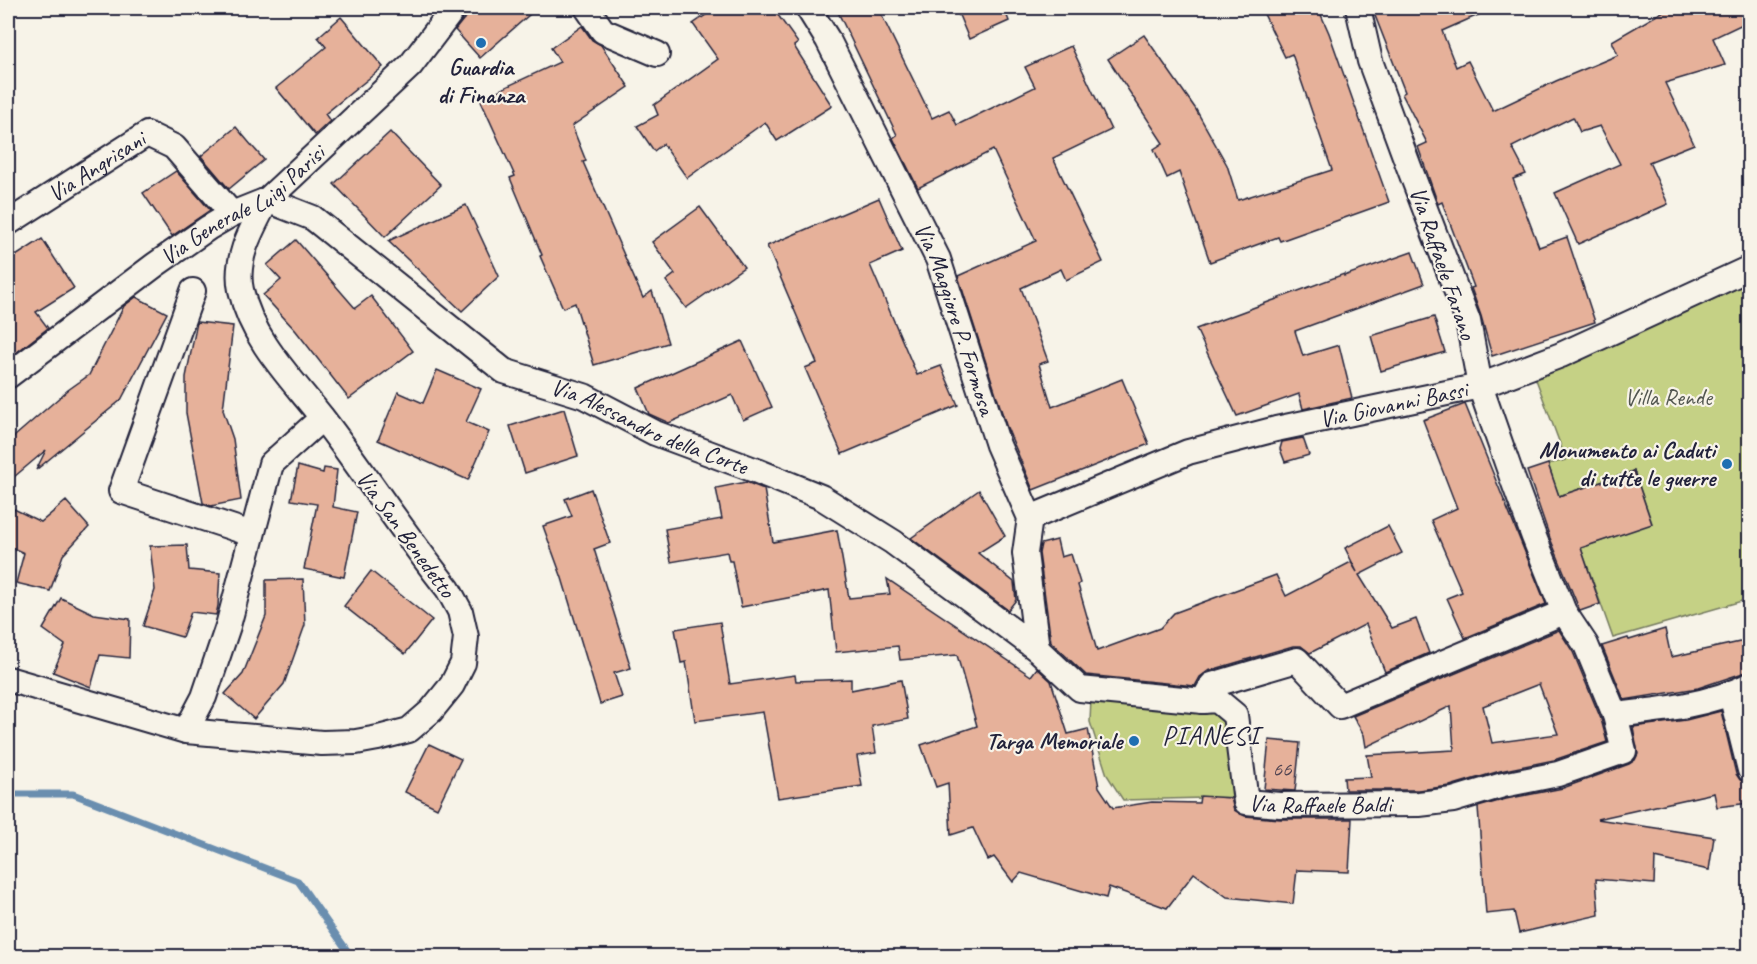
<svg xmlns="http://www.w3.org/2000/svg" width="1757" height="964" font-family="Caveat,sans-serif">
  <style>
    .green { fill: #c5d185; stroke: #747a60; stroke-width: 1.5 }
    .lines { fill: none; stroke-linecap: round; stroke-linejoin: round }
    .stream { stroke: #6b8eaf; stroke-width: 7 }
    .building { fill: #e6b19a; stroke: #22223b; stroke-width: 1.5; fill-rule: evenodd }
    .minor-casing { stroke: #22223b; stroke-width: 28 }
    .minor { stroke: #f7f3e8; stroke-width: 24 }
    .poi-dot { fill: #1f6fb2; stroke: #f7f3e8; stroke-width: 2 }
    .labels { text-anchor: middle; stroke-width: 4.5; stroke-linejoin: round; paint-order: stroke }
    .number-label { font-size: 21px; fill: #534653 }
    .poi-label { font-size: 24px; font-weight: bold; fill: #22223b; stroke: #f7f3e8; text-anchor: end }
    .street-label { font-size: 24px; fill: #22223b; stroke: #f7f3e8 }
    .park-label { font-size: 24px; fill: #535751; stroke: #f7f3e8 }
    .neighbourhood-label { font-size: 26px; letter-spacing: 1.5px; fill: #22223b; stroke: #f7f3e8 }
  </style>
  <rect width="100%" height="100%" fill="#f7f3e8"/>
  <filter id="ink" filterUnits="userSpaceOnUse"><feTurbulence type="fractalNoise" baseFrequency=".0167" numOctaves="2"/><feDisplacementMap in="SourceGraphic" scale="12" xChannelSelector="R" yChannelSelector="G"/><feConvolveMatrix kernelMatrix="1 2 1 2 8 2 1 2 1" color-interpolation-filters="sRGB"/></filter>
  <g filter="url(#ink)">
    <g class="green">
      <path d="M1749 268V599L1613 638 1581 548 1652 523 1634 471 1559 496 1548 464 1566 460 1531 366Z"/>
      <path d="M1122 693 1233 715 1245 797 1123 800 1107 775 1090 722 1091 698Z"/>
    </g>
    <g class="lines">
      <path class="stream" d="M8 794H73L298 881 351 956"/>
    </g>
    <g class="building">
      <path d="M477 8H537L480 58 455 30 463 20Z"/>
      <path d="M716 8H773L798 43 794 46 832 106 777 141 765 122 687 178 663 144 654 151 637 126 658 115 654 105 718 59 693 24Z"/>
      <path d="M836 8H878L932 118 949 110 957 125 1035 87 1025 67 1071 46 1111 130 1053 158 1103 262 1066 280 1061 269 1021 288 1048 361 1039 364 1052 407 1122 379 1149 444 1033 490 1006 425 958 276 1036 241 993 150 918 188 893 138 897 135Z"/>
      <path d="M956 8H1004L1009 21 969 39Z"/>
      <path d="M1261 8H1318L1329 33 1389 202 1280 241 1278 237 1210 262 1179 172 1167 178 1154 149 1163 143 1108 59 1144 35 1195 108 1227 165 1238 200 1332 170 1292 54 1285 57Z"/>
      <path d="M1372 8H1494L1442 31 1456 67 1468 61 1493 111 1556 81 1618 55 1612 41 1669 8H1749V21L1713 38 1725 65 1665 83 1694 144 1649 162 1668 204 1578 244 1555 193 1620 164 1600 126 1580 132 1573 117 1512 147 1526 174 1513 179 1539 247 1567 237 1595 322 1492 356 1481 316 1471 288 1474 287 1442 202 1438 204 1418 147 1427 143 1402 94 1405 92Z"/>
      <path d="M341 17 383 67 325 114 330 121 315 135 276 88 326 47 318 37Z"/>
      <path d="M582 26 592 40 601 45 629 87 572 126 586 161 583 162 643 298 652 291 668 343 594 365 575 303 563 308 540 256 542 255 510 178 515 176 480 99 560 62 551 48Z"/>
      <path d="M236 127 264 160 229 189 201 156Z"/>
      <path d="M390 132 441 185 385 237 334 184Z"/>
      <path d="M176 171 210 210 172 236 143 193Z"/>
      <path d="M879 198 902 251 870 265 917 375 941 366 958 405 842 454 805 368 817 363 767 246Z"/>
      <path d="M466 205 499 276 462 311 388 241Z"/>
      <path d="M700 207 744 267 686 308 666 281 675 274 652 242Z"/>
      <path d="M42 239 74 288 36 312 48 328 8 359V261Z"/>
      <path d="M296 240 355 308 371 296 413 351 349 399 296 331 263 295 281 280 267 265Z"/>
      <path d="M1412 252 1424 284 1295 331 1303 356 1339 345 1352 398 1303 409 1299 394 1237 416 1196 329 1344 274V276Z"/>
      <path d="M136 297 167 313 121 400 36 470 46 450 8 482V442L68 390 89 375 124 306Z"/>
      <path d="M1434 317 1445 352 1381 371 1371 336Z"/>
      <path d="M197 322 233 326 223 410 233 439 241 500 211 506 203 503 186 413V377Z"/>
      <path d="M742 341 772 407 743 420 732 395 669 423 649 414 638 388Z"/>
      <path d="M437 370 481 389 466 422 489 432 468 480 378 440 398 392 423 403Z"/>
      <path d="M1465 404 1546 604 1465 638 1447 598 1462 592 1431 520 1457 508 1423 420Z"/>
      <path d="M564 409 578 456 525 473 510 426Z"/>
      <path d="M1303 438 1309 455 1285 462 1280 449 1282 442Z"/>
      <path d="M1548 464 1559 496 1634 471 1652 524 1581 548 1600 604 1580 611 1550 538 1527 471Z"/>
      <path d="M298 466 323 473 324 468 337 470 333 507 357 512 344 577 304 569 317 504 291 500Z"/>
      <path d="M746 482 764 489 773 542 837 530 849 598 890 594 887 579 1031 676 1037 668 1051 681 1068 734 1088 729 1099 787 1113 808 1152 802 1199 803 1200 796 1231 798 1234 810 1245 816 1280 819H1352L1349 872 1297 870 1293 904 1227 897 1194 873 1167 908 1109 887 1106 898 1021 873 1013 882 994 857 988 860 973 828 951 835 948 783 936 787 921 745 977 726 957 655 900 660 898 646 836 652 829 590 741 607 732 561H729L727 552 671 562 665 529 722 519 716 488Z"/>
      <path d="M591 489 610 543 594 549 631 668 614 673 622 697 600 704 562 578 543 526 572 516 565 499Z"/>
      <path d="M979 490 1005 536 978 553 1014 582 1016 600 1008 610 911 538Z"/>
      <path d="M66 501 89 527 63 555 50 591 16 583 24 553 8 546V522L14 509 41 522Z"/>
      <path d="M1388 526 1402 553 1359 575 1392 628 1416 619 1429 653 1385 672 1366 624 1310 653 1301 646H1293L1208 671 1200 677 1195 686 1086 675 1051 642 1039 553 1041 544 1057 540 1061 557 1071 554 1080 583 1078 585 1097 651 1160 628 1174 613 1276 575 1286 596 1351 562 1357 572 1345 548Z"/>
      <path d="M187 545 189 570 220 573 218 606 216 615 191 612 182 637 143 626 155 590 150 546Z"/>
      <path d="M371 571 432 620 405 654 344 606Z"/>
      <path d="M303 579 305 625 284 684 254 719 225 694 243 674 266 616V580Z"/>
      <path d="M61 598 94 614 130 619 129 658 100 655 91 687 53 672 65 645 43 629Z"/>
      <path d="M720 622 730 684 795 675 796 681 851 679V690L901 680 908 719 872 726 876 753 857 756 862 786 778 798 763 712 695 721 686 662 681 663 675 629Z"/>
      <path d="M1665 629 1671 657 1749 640V671L1698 688 1624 700 1602 646 1628 638 1629 640Z"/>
      <path d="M1559 630 1573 652 1601 719 1607 742 1554 760 1500 771 1450 786 1418 790H1345L1344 778 1371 777 1367 755 1454 750 1451 706 1366 747 1364 735 1353 716ZM1539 684 1558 734 1492 743 1483 706Z"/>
      <path d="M1721 711 1736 774 1740 780 1749 784V803L1717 807 1714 793 1597 819 1714 837 1709 870 1655 858 1654 884 1596 879 1599 915 1519 933 1514 911 1486 914 1478 807 1506 799 1563 788 1629 764 1635 760 1638 754 1633 727 1686 720Z"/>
      <path d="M1269 740 1300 743 1295 791 1264 789Z"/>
      <path d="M429 744 461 759 437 808 405 792Z"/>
    </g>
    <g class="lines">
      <g class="minor-casing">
        <g id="minor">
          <path d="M587 8 603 31 657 54"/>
          <path id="s1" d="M808 8 828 40 938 259 998 445 1030 518 1025 553 1037 649"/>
          <path id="s2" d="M267 200 313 218 504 371 584 396 655 433 757 471 821 497 893 542 1037 649 1080 689 1203 701 1217 700 1235 715 1246 802 1280 805 1419 804 1453 800 1503 785 1558 774 1624 751 1615 715 1586 645 1564 612 1534 537 1513 480 1480 386 1468 321 1409 167 1370 61 1358 8"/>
          <path id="s3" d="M8 223 147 134 174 147 232 214"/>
          <path d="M193 291 121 491 252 534"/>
          <path id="s4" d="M8 376 155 265 208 228 232 214 267 200 410 66 454 8"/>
          <path id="s5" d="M1030 518 1188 452 1276 429 1480 386 1561 355 1750 268"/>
          <path d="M8 679 186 731 322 743 356 742 378 738 409 730 431 711 452 685 463 663 466 637 460 611 448 589C404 534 366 475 324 420 293 380 252 341 241 290 234 258 253 227 267 200"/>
          <path d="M1731 694 1750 770"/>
          <path d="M1203 701 1212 685 1297 660 1340 706 1564 612"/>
          <path d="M1615 715C1661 710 1708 705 1750 685"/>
          <path d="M186 731 204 697 228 626 271 464 322 418"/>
        </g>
      </g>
      <use href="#minor" class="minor"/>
    </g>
  </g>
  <g class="poi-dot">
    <circle cx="481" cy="43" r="6"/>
    <circle cx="1727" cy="464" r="6"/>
    <circle cx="1134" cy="741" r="6"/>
  </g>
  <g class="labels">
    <g class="number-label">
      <text x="1282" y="776">66</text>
    </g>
    <g class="poi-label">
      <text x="481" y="75" text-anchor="middle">Guardia<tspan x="481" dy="28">di Finanza</tspan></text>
      <text x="1715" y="458">Monumento ai Caduti<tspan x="1715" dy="28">di tutte le guerre</tspan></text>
      <text x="1122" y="749">Targa Memoriale</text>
    </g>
    <g class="street-label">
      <text dy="8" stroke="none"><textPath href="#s3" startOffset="105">Via Angrisani</textPath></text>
      <text dy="8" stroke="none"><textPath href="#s4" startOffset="291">Via Generale Luigi Parisi</textPath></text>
      <text transform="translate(1443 263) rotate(71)" y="8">Via Raffaele Farano</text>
      <text dy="8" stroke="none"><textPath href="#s1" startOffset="345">Via Maggiore P. Formosa</textPath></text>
      <text dy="8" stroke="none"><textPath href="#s5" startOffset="382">Via Giovanni Bassi</textPath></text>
      <text dy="8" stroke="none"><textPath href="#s2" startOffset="450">Via Alessandro della Corte</textPath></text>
      <text transform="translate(406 534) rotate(54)" y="8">Via San Benedetto</text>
      <text dy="8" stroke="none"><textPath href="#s2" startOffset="1282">Via Raffaele Baldi</textPath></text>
    </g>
    <g class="park-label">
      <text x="1668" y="405">Villa Rende</text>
    </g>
    <g class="neighbourhood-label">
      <text x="1211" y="744">PIANESI</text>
    </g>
  </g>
  <rect width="1757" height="964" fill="none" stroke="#f7f3e8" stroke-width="30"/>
  <rect x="15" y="15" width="1727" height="934" fill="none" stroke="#22223b" stroke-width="2" filter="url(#ink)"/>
</svg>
